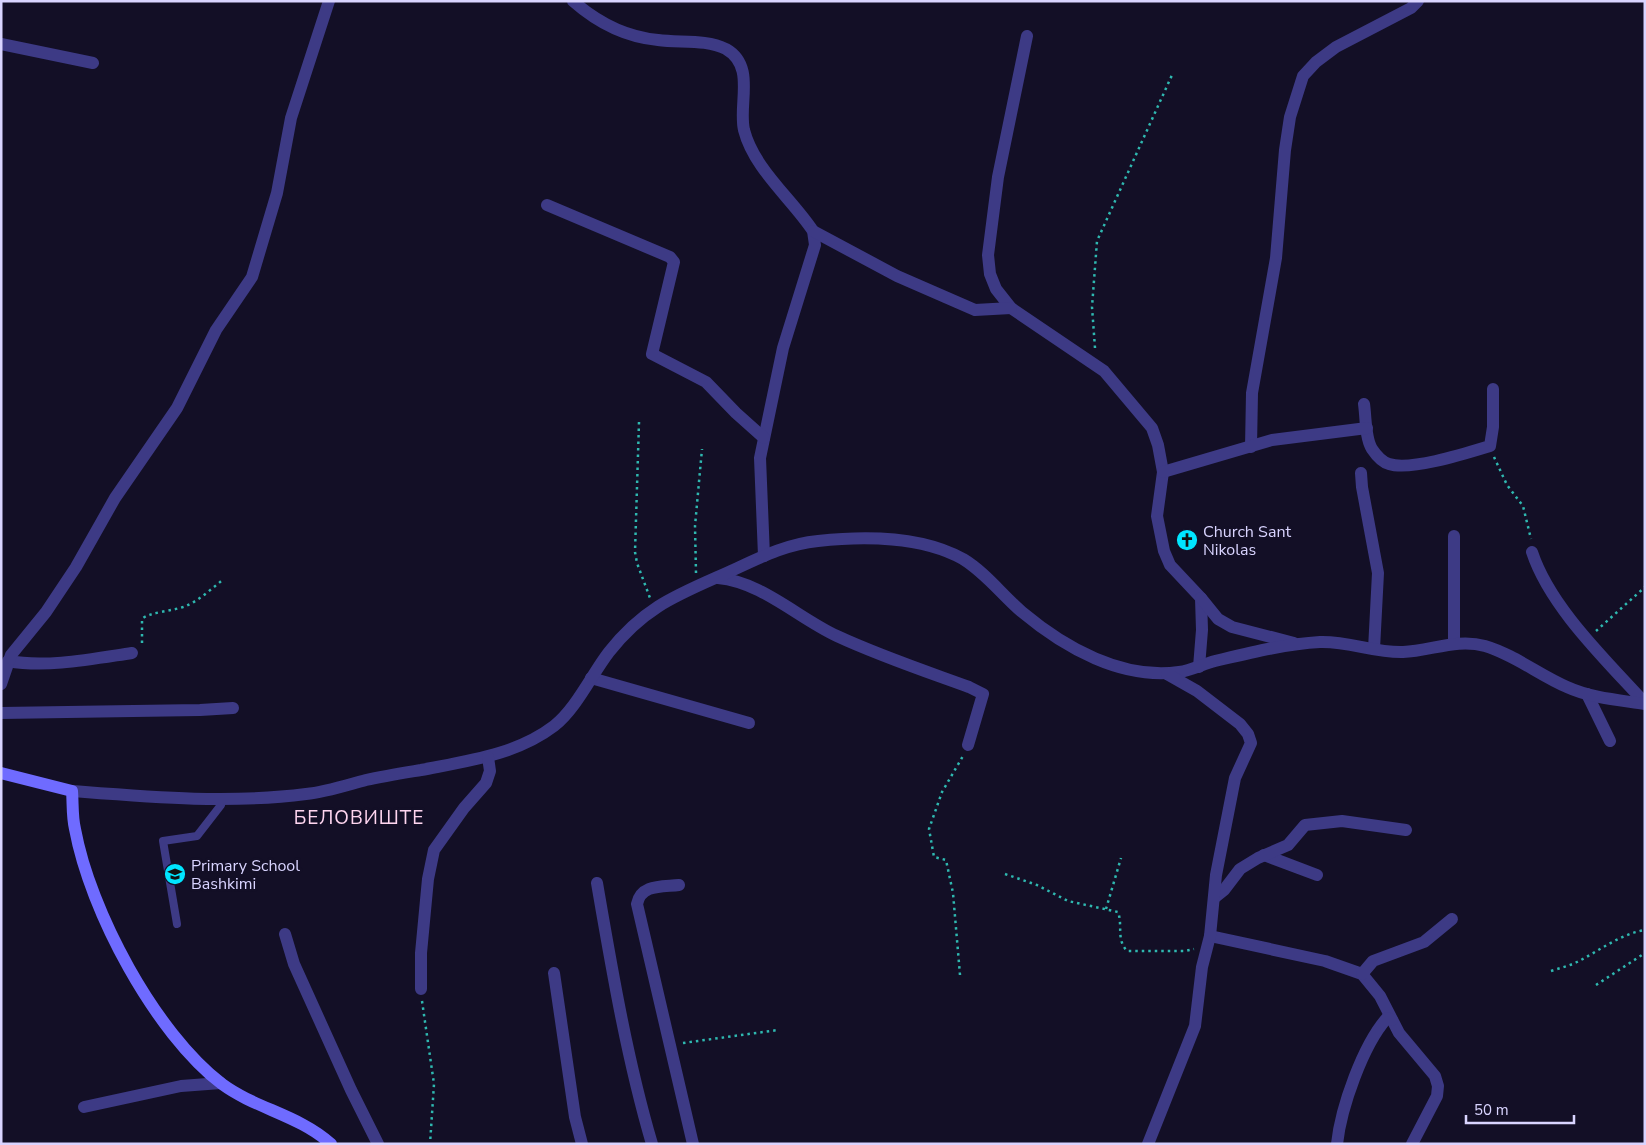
<svg xmlns="http://www.w3.org/2000/svg" width="1646" height="1145" font-family="'Nunito Sans',sans-serif">
  <style>
    .lines { fill: none; stroke-linecap: round; stroke-linejoin: round }
    .path { stroke: #2fb8b0; stroke-width: 2.5; stroke-dasharray: 2.5 4; stroke-linecap: butt }
    .lane { stroke: #3d3a85; stroke-width: 8 }
    .street { stroke: #3d3a85; stroke-width: 12 }
    .secondary { stroke: #6f6bff; stroke-width: 12 }
    .labels { text-anchor: middle; stroke-width: 5; stroke-linejoin: round; paint-order: stroke }
    .poi-label { font-size: 16px; fill: #d9d4ff; stroke: #130f26; text-anchor: start }
    .quarter-label { font-size: 19px; letter-spacing: 1px; fill: #ffd6f0; stroke: #130f26 }
  </style>
  <rect width="100%" height="100%" fill="#130f26"/>
  <g class="lines">
    <g class="path">
      <path d="M1095 348 1092 307 1097 241 1172 75"/>
      <path d="M639 422 635 552 637 563 650 598"/>
      <path d="M1494 457 1507 485 1523 506 1531 539"/>
      <path d="M696 573 695 526 702 449"/>
      <path d="M1596 631 1645 587"/>
      <path d="M142 643V619C149 612 174 611 186 606 200 600 212 588 224 579"/>
      <path d="M1005 874 1037 885 1068 901 1118 912C1123 926 1116 939 1127 951H1185L1194 949"/>
      <path d="M1106 909 1121 858"/>
      <path d="M1551 971C1560 968 1569 966 1577 962 1599 951 1620 934 1645 930"/>
      <path d="M960 975 953 893 946 860 934 857 929 829 942 792 963 756"/>
      <path d="M1596 985 1645 953"/>
      <path d="M422 1001 434 1084 430 1144"/>
      <path d="M683 1043 778 1030"/>
    </g>
    <path class="lane" d="M177 924 163 841 197 836 221 805 223 797"/>
    <g class="street">
      <path d="M573 1C598 23 625 37 658 40 680 43 706 39 726 49 756 66 738 104 744 130 754 169 792 199 813 231L815 245 783 348 760 458 764 556"/>
      <path d="M1027 36 998 177 988 255 990 274 996 289 1011 308 1104 371 1152 428 1158 445 1163 472 1157 516 1164 551 1170 565 1201 598 1202 630 1199 667"/>
      <path d="M1 44 93 63"/>
      <path d="M547 205 670 257 674 262 652 354 706 382 736 413 764 438"/>
      <path d="M813 231 897 276 975 310 1011 308"/>
      <path d="M1364 404C1366 417 1365 438 1372 449 1376 455 1382 462 1389 464 1411 471 1467 453 1490 446L1493 427V389"/>
      <path d="M1251 447 1252 393 1276 258 1285 150 1290 117 1303 76 1316 62 1336 47 1411 8 1418 1"/>
      <path d="M1163 472 1272 440 1367 428"/>
      <path d="M1361 473 1362 487 1378 573 1374 649"/>
      <path d="M1454 536V644"/>
      <path d="M1532 552C1550 607 1606 660 1645 703"/>
      <path d="M718 578C762 582 798 618 837 636 880 656 925 671 969 687L983 694 968 745"/>
      <path d="M1201 598 1218 619 1232 627 1294 643"/>
      <path d="M8 661C47 668 92 659 132 653"/>
      <path d="M591 678 749 723"/>
      <path d="M1 684 11 655 46 612 76 567 115 498 177 408 216 330 252 277 277 193 291 118 329 1"/>
      <path d="M1587 694 1610 741"/>
      <path d="M1 713 200 710 233 708"/>
      <path d="M72 791C149 797 229 804 306 794 326 792 347 785 366 780 384 776 403 773 421 770 467 761 516 755 554 726 576 709 592 674 609 652 646 605 680 594 731 571 759 558 786 544 818 541 863 536 922 536 963 559 986 573 1002 595 1022 612 1065 648 1122 680 1179 672 1192 670 1203 664 1215 661 1249 653 1285 644 1320 642 1349 641 1375 653 1403 652 1431 651 1457 638 1485 646 1515 655 1539 675 1567 687 1591 698 1619 700 1645 704"/>
      <path d="M1264 855 1317 875"/>
      <path d="M597 883C612 970 627 1059 652 1144"/>
      <path d="M679 885C662 887 641 884 637 904L693 1144"/>
      <path d="M1214 898 1224 890 1240 869 1258 858 1288 845 1305 825 1342 821 1406 830"/>
      <path d="M285 934 294 964 351 1090 378 1144"/>
      <path d="M1210 936 1325 961 1362 974 1380 996 1399 1033 1435 1076 1438 1086 1437 1096 1412 1144"/>
      <path d="M554 973 575 1117 582 1144"/>
      <path d="M1362 974 1373 961 1424 942 1452 919"/>
      <path d="M421 989V953L428 879 434 850 464 808 486 783 490 771 488 757"/>
      <path d="M84 1107 181 1086 221 1083"/>
      <path d="M1148 1144 1195 1026 1202 967 1210 936 1216 875 1235 778 1251 743 1248 734 1240 724 1197 691 1167 674"/>
      <path d="M1337 1144C1341 1107 1363 1045 1387 1018L1392 1020"/>
    </g>
    <path class="secondary" d="M1 773 72 791C73 804 72 817 75 829 90 911 155 1033 222 1084 256 1109 299 1115 331 1144"/>
  </g>
  <defs>
    <g id="church-disc" transform="scale(1.125)"><circle r="9.5" fill="#00e5ff" stroke="#130f26"/><path d="M-1.2-6h2.4v3.5h3.3v2.4h-3.3V6h-2.4V-.1h-3.3v-2.4h3.3Z" fill="#111"/></g>
    <g id="school-disc" transform="scale(1.125)"><circle r="9.5" fill="#00e5ff" stroke="#130f26"/><path d="M0-5L7-2L0 1L-7-2ZM-4 1L0 2.5L4 1V4Q0 6-4 4Z" fill="#111"/></g>
  </defs>
  <g fill-rule="evenodd">
    <use href="#church-disc" x="1187" y="540"/>
    <use href="#school-disc" x="175" y="874"/>
  </g>
  <g class="labels">
    <g class="poi-label">
      <text x="1203" y="537">Church Sant<tspan x="1203" dy="18">Nikolas</tspan></text>
      <text x="191" y="871">Primary School<tspan x="191" dy="18">Bashkimi</tspan></text>
    </g>
    <g class="quarter-label">
      <text x="359" y="824">БЕЛОВИШТЕ</text>
    </g>
  </g>
  <rect width="1646" height="1145" fill="none" stroke="#d9d4ff" stroke-width="5"/>
  <path d="M1466 1115v8h108v-8" fill="none" stroke="#d9d4ff" stroke-width="2.5"/>
  <text x="1474" y="1115" font-size="15" fill="#d9d4ff" stroke="#130f26" stroke-width="4" paint-order="stroke">50 m</text>
</svg>
